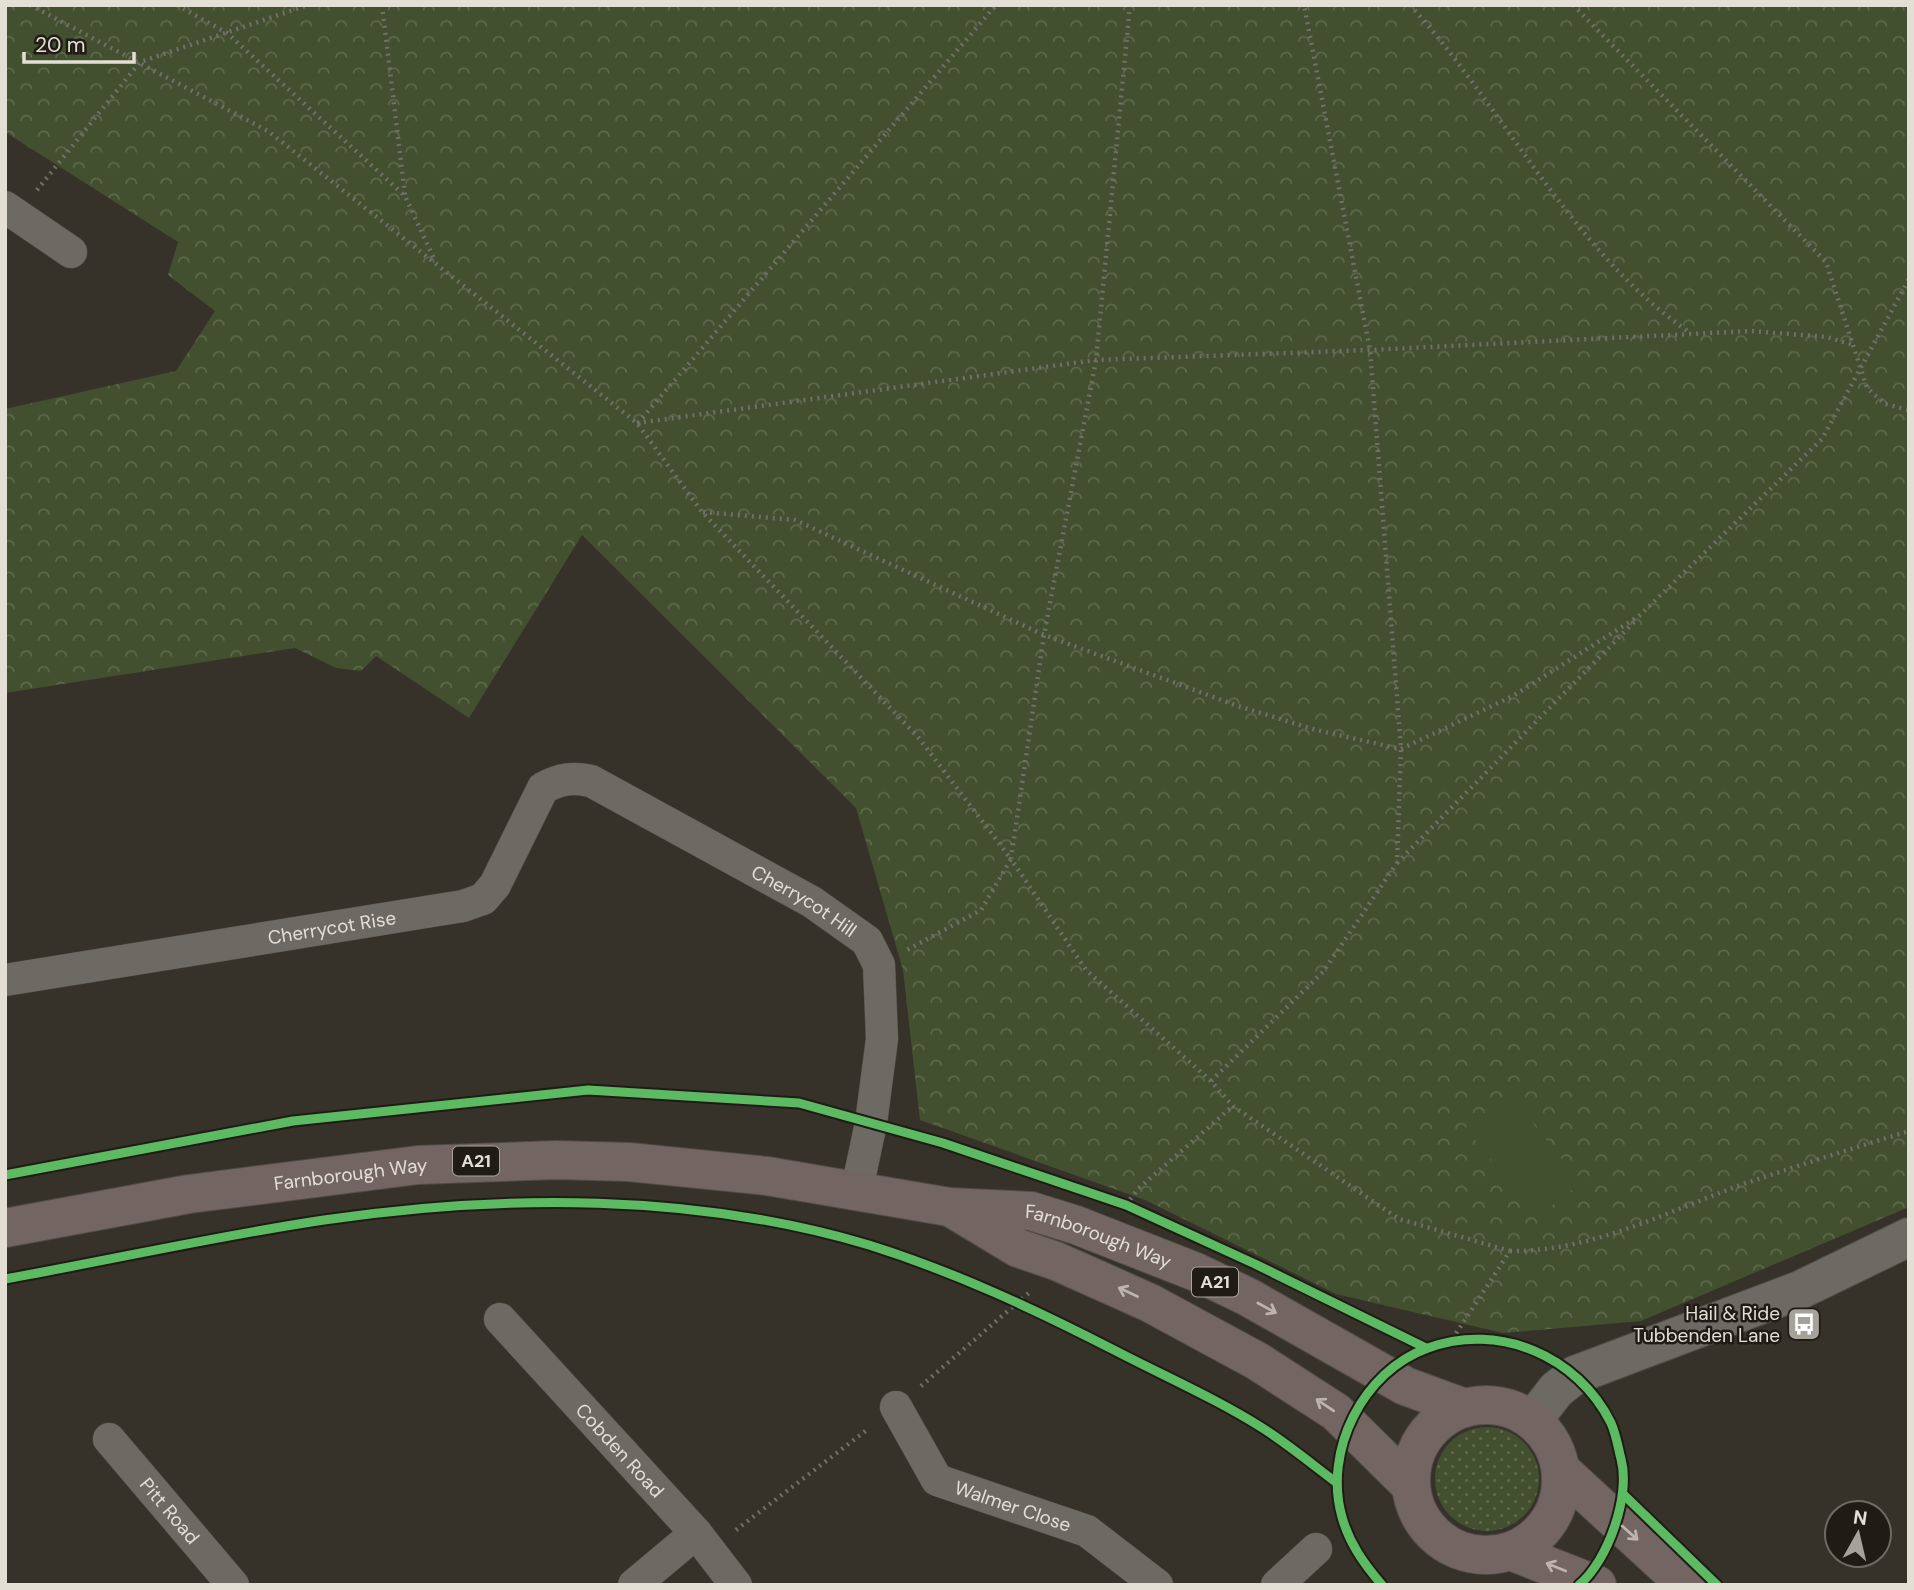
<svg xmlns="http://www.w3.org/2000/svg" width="1914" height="1590" font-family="'DM Sans',sans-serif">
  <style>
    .grass { fill: url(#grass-dots) }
    .park { fill: url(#park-crowns) }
    .garden { fill: #42502f }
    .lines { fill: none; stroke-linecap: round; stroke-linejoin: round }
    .street-casing { stroke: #514d46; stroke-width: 33 }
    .secondary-casing { stroke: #514d46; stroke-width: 40 }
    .highway-casing { stroke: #514d46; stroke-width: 40 }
    .path { stroke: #726e68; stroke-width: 4.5; stroke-dasharray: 2 5; stroke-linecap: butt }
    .street { stroke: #6d6963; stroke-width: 32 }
    .secondary { stroke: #6d6963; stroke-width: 38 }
    .highway { stroke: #726562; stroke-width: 38 }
    .cycleway-casing { stroke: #201c15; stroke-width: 13 }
    .cycleway { stroke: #5cba63; stroke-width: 9 }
    .oneway { stroke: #bcb4ad }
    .labels { text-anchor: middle; stroke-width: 5; stroke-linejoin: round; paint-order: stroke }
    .shield { fill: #201c15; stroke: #a9a49b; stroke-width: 2 }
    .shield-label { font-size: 18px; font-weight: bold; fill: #e4dfd5 }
    .street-label { font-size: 19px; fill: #e4dfd5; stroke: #201c15 }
    .poi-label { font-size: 19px; fill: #e4dfd5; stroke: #201c15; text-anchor: end }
  </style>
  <defs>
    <pattern id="grass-dots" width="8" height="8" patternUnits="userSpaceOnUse" patternTransform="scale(1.75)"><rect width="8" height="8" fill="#42502f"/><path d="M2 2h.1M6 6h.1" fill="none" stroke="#5d694c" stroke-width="1.8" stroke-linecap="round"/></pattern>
    <pattern id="park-crowns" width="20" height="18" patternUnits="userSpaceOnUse" patternTransform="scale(1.75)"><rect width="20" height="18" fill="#42502f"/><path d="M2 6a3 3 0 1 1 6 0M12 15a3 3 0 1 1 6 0" fill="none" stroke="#5d694c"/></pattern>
  </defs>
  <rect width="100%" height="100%" fill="#36322a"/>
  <circle class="grass" cx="1487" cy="1479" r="52"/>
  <path class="park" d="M5 5H1909V1207L1641 1321 1503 1333 1336 1294 1145 1200 920 1120 903 970 856 808 582 535 469 718 376 656 361 671 336 668 295 648 5 693V409L176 371 215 311 168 275 178 242 5 132Z"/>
  <path class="garden" d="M1509 1094 1581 1183 1538 1216 1465 1128Z"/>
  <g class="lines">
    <g class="street-casing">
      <g id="street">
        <path d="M5 207 71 252"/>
        <path id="s1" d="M5 980 463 906 483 899 495 885 543 788C560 779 572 777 591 781L812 902 867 941 879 965 882 1039 871 1123 857 1189"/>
        <path id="s2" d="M500 1319 696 1533 736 1585"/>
        <path id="s3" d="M896 1407 937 1480 1087 1531 1157 1585"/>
        <path id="s4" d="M109 1439 233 1585"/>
        <path d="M634 1585 696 1533"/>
        <path d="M1277 1585 1316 1549"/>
      </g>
    </g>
    <g class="secondary-casing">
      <path id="secondary" d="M1533 1420 1556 1390 1575 1375 1800 1290 1909 1237"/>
    </g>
    <g class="highway-casing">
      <g id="highway">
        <path d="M955 1210 1018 1248 1056 1261 1150 1303 1257 1361 1336 1412 1410 1485"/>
        <path id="s5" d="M5 1228 189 1194 418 1165 556 1160 629 1162 767 1176 949 1207 1031 1211 1076 1225 1196 1272 1248 1297 1405 1386 1465 1408"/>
        <circle cx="1486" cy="1480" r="75"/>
        <path d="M1562 1471 1686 1585"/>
        <path d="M1513 1552 1597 1585"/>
      </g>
    </g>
    <g class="path">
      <path d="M30 5 268 131 637 423 702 512 918 737 1011 859 981 910 907 950"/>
      <path d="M177 5 227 33 405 196 435 261"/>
      <path d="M382 5 405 195"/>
      <path d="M1130 5 1096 360 1044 635 1011 859 1086 970 1211 1081 1233 1106 1399 1219 1510 1251 1451 1341"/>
      <path d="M1410 5C1504 108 1573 253 1689 332"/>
      <path d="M1573 5 1826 262 1867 388 1885 404 1909 410"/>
      <path d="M37 190 140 62 308 5"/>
      <path d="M637 423 1096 360 1370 350 1751 331 1827 337 1853 345"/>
      <path d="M638 423 996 5"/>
      <path d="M703 512 795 520 1044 635 1238 706 1316 730 1401 749 1513 696 1639 616 1822 439 1909 279"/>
      <path d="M1397 863 1634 622"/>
      <path d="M1211 1081 1323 972 1397 863 1401 749 1370 350 1304 5"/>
      <path d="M1126 1205 1138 1189 1233 1106"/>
      <path d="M1510 1251C1588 1252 1663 1214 1735 1187 1793 1167 1851 1149 1909 1131"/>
      <path d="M921 1386 1031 1291"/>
      <path d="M736 1530 868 1429"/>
    </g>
    <use href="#street" class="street"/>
    <use href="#secondary" class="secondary"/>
    <use href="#highway" class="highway"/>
    <g class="cycleway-casing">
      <g id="cycleway">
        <path d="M5 1175 293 1121 588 1090 799 1103 943 1143 1126 1205 1255 1264 1426 1348"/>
        <path d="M5 1279C111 1260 217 1236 324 1220 501 1194 696 1193 869 1245 955 1272 1034 1309 1114 1350 1164 1376 1217 1399 1264 1429 1289 1445 1313 1465 1337 1483"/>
        <path d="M1624 1495 1717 1585"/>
        <path d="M1382 1585C1364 1564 1349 1543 1342 1517 1323 1451 1363 1371 1428 1348 1499 1322 1578 1356 1611 1423 1616 1434 1618 1447 1621 1459 1631 1495 1608 1561 1579 1585"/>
      </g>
    </g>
    <use href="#cycleway" class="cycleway"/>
  </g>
  <defs><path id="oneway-shaft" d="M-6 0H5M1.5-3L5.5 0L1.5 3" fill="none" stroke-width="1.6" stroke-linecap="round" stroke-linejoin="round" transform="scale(1.75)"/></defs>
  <g class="oneway">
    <use href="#oneway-shaft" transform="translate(1128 1292) rotate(-155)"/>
    <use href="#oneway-shaft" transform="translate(1267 1308) rotate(29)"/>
    <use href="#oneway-shaft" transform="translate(1325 1405) rotate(-146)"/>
    <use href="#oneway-shaft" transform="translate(1630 1533) rotate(42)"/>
    <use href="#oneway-shaft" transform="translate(1556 1567) rotate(-158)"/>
  </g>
  <defs>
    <g id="bus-square" transform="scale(1.75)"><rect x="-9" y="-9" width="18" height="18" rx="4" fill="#a7a299" stroke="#201c15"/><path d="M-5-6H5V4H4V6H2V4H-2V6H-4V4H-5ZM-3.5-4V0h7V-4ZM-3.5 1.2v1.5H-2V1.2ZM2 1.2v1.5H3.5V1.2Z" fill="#fff"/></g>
  </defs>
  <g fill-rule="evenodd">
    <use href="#bus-square" x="1804" y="1324"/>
  </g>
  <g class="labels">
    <g class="shield">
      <rect x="453" y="1146.5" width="46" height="29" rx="5"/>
      <rect x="1192" y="1267.5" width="46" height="29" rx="5"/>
    </g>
    <g class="shield-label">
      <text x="476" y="1167">A21</text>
      <text x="1215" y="1288">A21</text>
    </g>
    <g class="street-label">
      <text dy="7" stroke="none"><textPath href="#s1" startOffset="906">Cherrycot Hill</textPath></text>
      <text dy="7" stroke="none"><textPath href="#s1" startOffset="331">Cherrycot Rise</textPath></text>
      <text dy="7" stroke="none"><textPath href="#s5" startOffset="350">Farnborough Way</textPath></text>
      <text dy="7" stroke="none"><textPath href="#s5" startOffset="1106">Farnborough Way</textPath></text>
      <text dy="7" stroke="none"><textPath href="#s2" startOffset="178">Cobden Road</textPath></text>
      <text dy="7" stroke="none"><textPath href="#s3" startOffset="164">Walmer Close</textPath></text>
      <text dy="7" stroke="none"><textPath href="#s4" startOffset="94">Pitt Road</textPath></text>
    </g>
    <g class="poi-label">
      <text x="1780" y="1320">Hail &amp; Ride<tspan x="1780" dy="22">Tubbenden Lane</tspan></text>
    </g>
  </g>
  <rect width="1914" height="1590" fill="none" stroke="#e4dfd5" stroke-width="14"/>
  <g transform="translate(1858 1534) rotate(8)"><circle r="33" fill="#201c15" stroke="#6e6a62" stroke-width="2"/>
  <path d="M0-5L12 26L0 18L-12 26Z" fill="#a7a299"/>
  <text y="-10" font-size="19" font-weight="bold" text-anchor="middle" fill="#e4dfd5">N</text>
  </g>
  <path d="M24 52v10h110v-10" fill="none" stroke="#e4dfd5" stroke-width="3.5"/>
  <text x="35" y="52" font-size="21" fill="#e4dfd5" stroke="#201c15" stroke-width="5" paint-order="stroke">20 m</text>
</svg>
